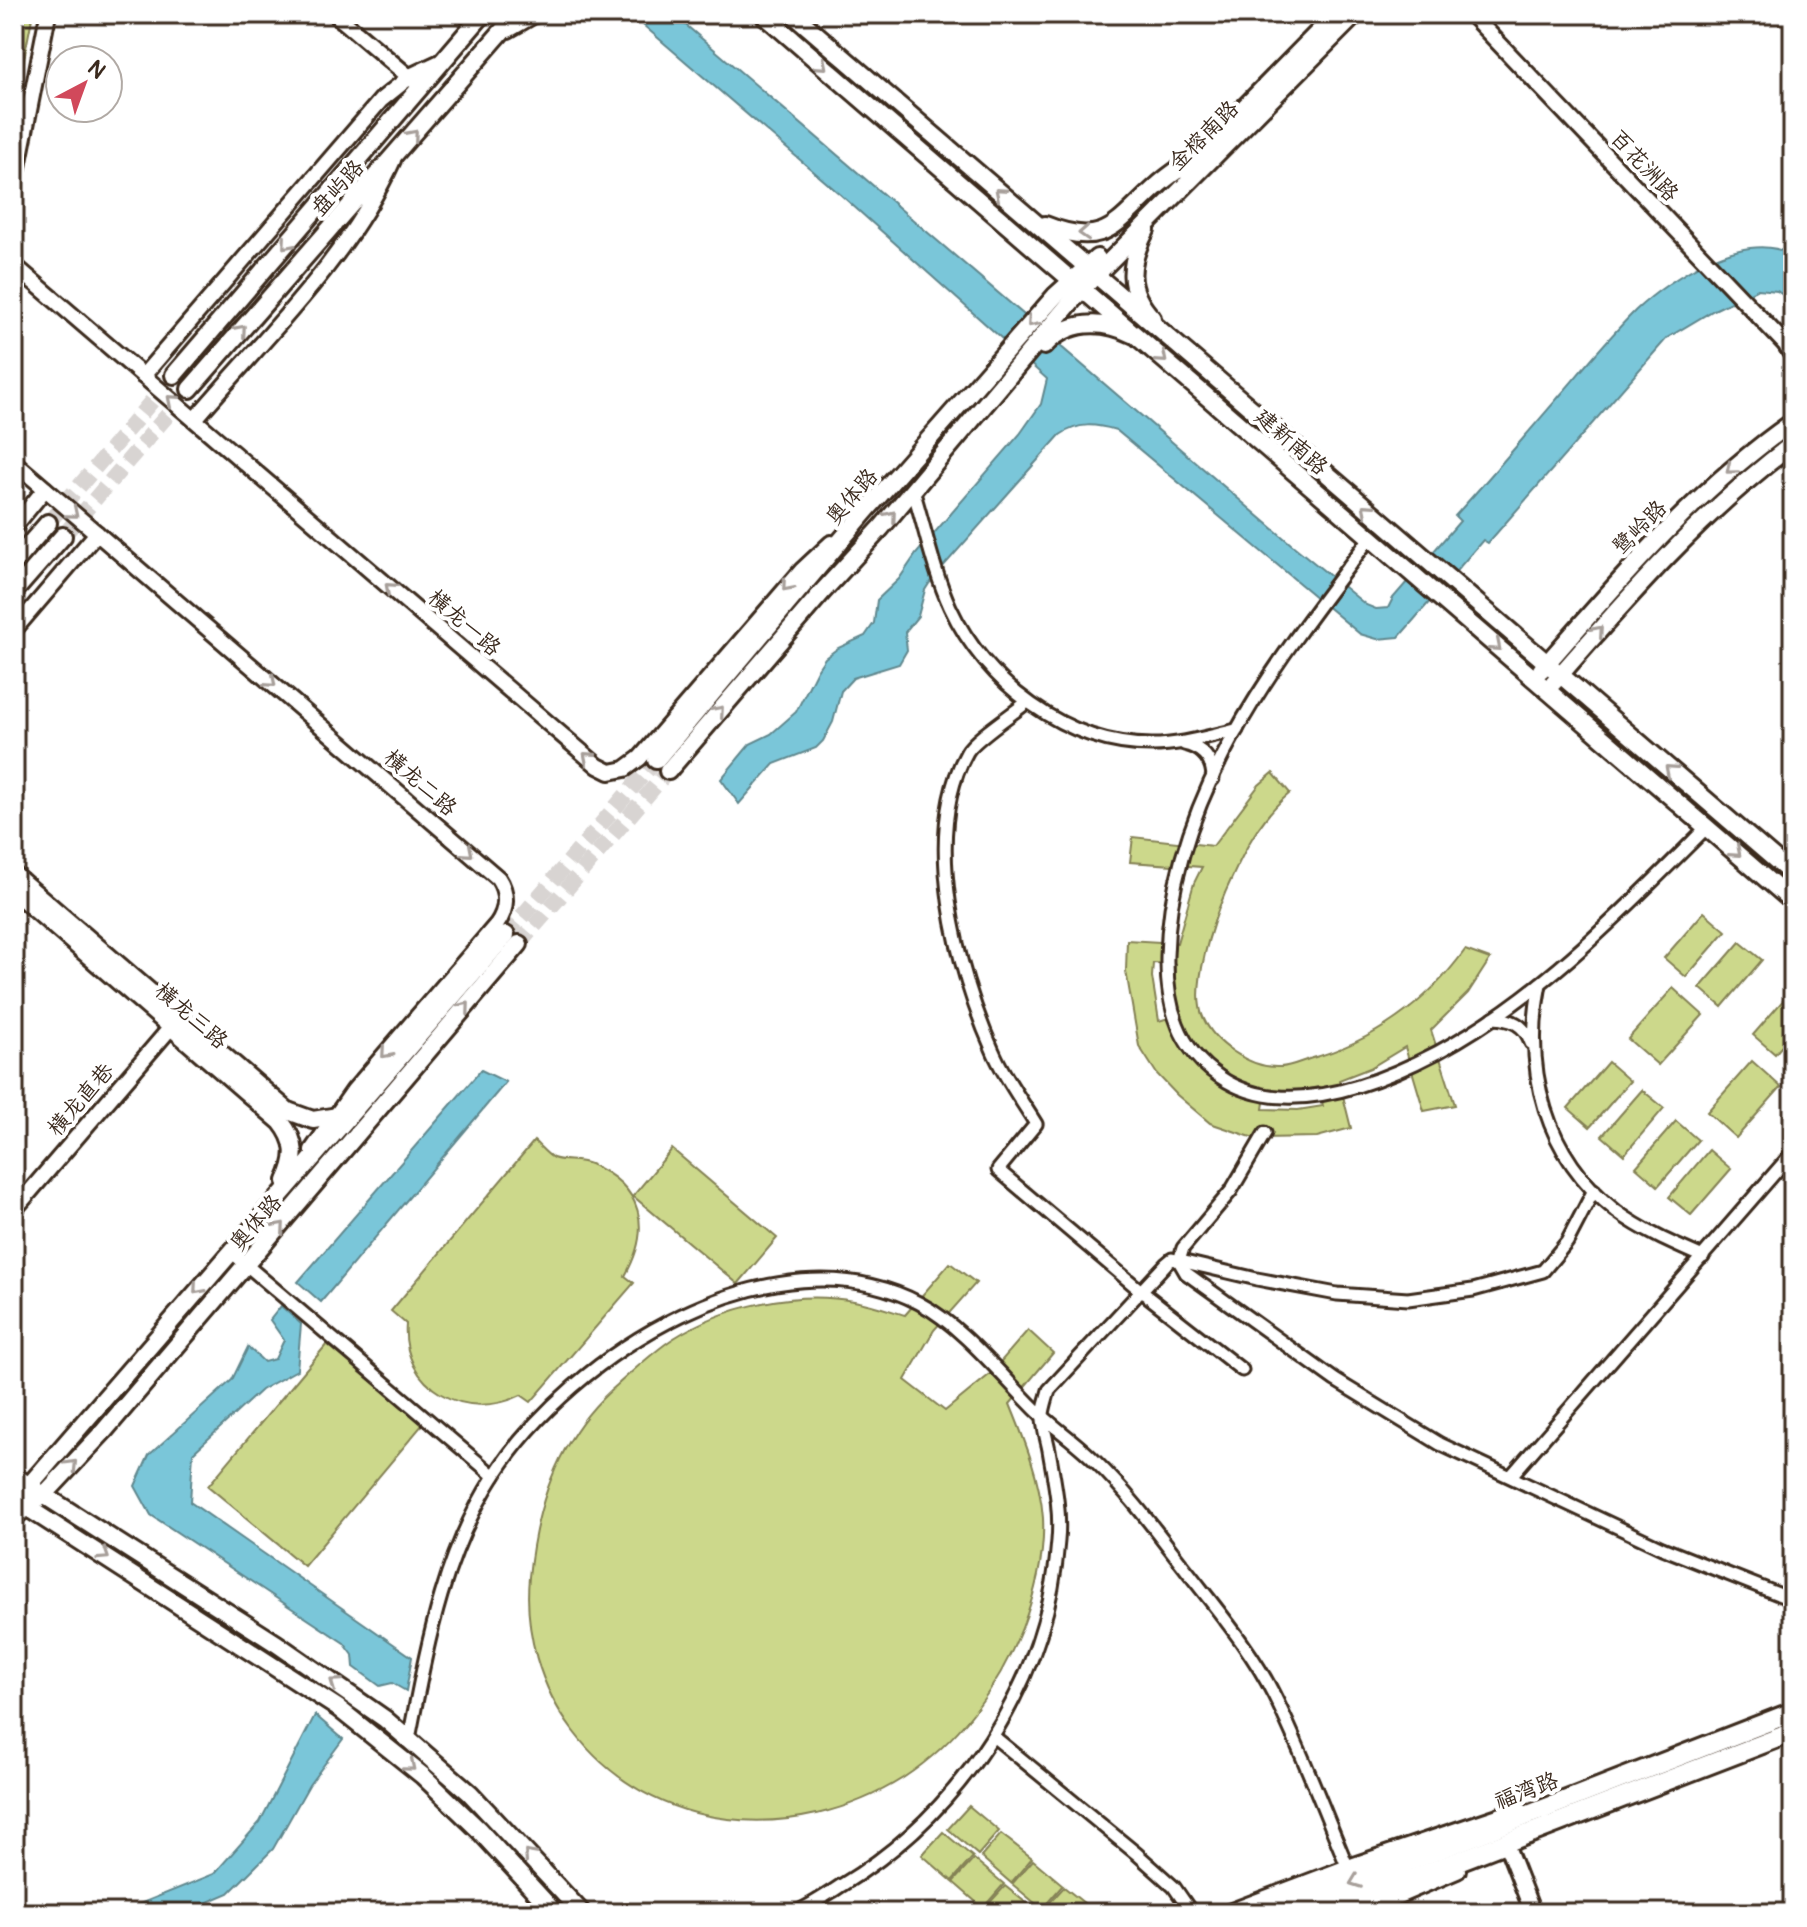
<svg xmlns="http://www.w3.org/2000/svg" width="1807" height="1927" font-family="Pangolin,'LXGW WenKai TC',sans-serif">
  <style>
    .green { fill: #ccd88b; stroke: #848154; stroke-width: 2; fill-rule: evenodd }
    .water { fill: #7ac6d9; stroke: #61888e; stroke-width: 2 }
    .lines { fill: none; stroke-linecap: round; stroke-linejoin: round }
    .secondary-tunnel { stroke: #d8d4d2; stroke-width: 16; stroke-dasharray: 16 8; stroke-linecap: butt }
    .primary-tunnel { stroke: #d8d4d2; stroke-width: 16; stroke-dasharray: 16 8; stroke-linecap: butt }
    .minor-casing { stroke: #3b2a1e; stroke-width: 17 }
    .tertiary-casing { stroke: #3b2a1e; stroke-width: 20 }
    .secondary-casing { stroke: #3b2a1e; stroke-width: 22 }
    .primary-casing { stroke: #3b2a1e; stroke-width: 22 }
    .trunk-casing { stroke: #3b2a1e; stroke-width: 24 }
    .minor { stroke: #fff; stroke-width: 11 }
    .tertiary { stroke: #fff; stroke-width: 14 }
    .secondary { stroke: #fff; stroke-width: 16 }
    .primary { stroke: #fff; stroke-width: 16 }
    .trunk { stroke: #fff; stroke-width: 18 }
    .oneway { stroke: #a79f9a }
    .labels { text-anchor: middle; stroke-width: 8; stroke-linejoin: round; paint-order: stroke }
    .street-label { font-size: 22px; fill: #3b2a1e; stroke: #fff }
  </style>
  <rect width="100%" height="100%" fill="#fff"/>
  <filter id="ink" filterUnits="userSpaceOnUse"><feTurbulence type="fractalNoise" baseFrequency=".0125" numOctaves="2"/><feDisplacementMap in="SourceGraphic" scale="16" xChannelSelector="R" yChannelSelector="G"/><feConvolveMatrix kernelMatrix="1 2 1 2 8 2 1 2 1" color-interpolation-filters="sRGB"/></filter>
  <g filter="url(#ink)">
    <g class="green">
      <path d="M14 14H28L32 18 14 109Z"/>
      <path d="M1273 773 1290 793C1258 819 1242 855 1225 893 1213 921 1190 989 1203 1017 1210 1033 1220 1043 1234 1052 1247 1061 1264 1068 1280 1067 1289 1067 1300 1062 1309 1059 1373 1042 1427 1003 1465 950L1490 959 1468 993 1431 1030 1455 1105 1424 1111 1405 1047 1370 1068 1339 1080 1351 1128 1317 1137 1254 1138 1210 1123 1177 1095 1157 1074 1139 1046 1126 971 1127 940 1177 943 1194 883 1202 867 1130 862 1133 837 1213 846 1259 785ZM1153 963 1175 964 1173 985 1178 1015 1159 1021 1152 977ZM1319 1087 1323 1106 1298 1110 1263 1109 1266 1089 1297 1091Z"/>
      <path d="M1704 912 1726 931 1686 977 1664 958Z"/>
      <path d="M1740 942 1762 960 1722 1007 1700 988Z"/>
      <path d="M1673 988 1703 1015 1658 1065 1628 1039Z"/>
      <path d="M1793 989V1033L1775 1054 1753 1035Z"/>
      <path d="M1752 1061 1781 1087 1736 1138 1707 1112Z"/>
      <path d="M1608 1062 1630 1081 1590 1127 1568 1108Z"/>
      <path d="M1642 1090 1664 1108 1624 1155 1602 1136Z"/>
      <path d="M1676 1121 1698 1140 1658 1186 1636 1167Z"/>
      <path d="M534 1141C540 1146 546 1154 553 1158 563 1162 578 1159 590 1164 643 1186 652 1228 625 1276L634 1283 531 1402 521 1395C466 1423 401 1388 406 1324L391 1311Z"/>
      <path d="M672 1149 777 1238 738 1284 633 1196Z"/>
      <path d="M1709 1150 1731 1169 1691 1215 1669 1197Z"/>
      <path d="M950 1263 976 1283 934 1330 905 1380 945 1411 989 1375 1028 1330 1053 1353 1010 1404C1025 1441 1040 1478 1043 1518 1045 1555 1035 1594 1022 1628 998 1688 958 1742 903 1778 797 1845 652 1836 573 1731 540 1687 524 1632 529 1577 536 1504 559 1434 617 1385 635 1369 654 1351 674 1338 724 1306 796 1290 854 1301 871 1304 888 1310 905 1315Z"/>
      <path d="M327 1344 423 1424 304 1566 208 1486Z"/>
      <path d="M969 1806 999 1831 978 1855 948 1829Z"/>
      <path d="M943 1832 973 1857 952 1881 922 1855Z"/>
      <path d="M1001 1834 1032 1858 1011 1883 981 1857Z"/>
      <path d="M974 1859 1004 1884 983 1908 953 1882Z"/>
      <path d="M1033 1860 1063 1885 1042 1909 1012 1884Z"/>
      <path d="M1005 1886 1035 1910 1033 1913H989L984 1909Z"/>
      <path d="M1064 1887 1094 1911 1046 1913 1043 1910Z"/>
    </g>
    <g class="water">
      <path d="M624 14H673L1291 544 1366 605 1376 609 1388 608 1393 598 1460 521 1455 516C1492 475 1527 434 1563 392 1587 364 1610 336 1636 310 1670 278 1748 227 1793 256V302L1777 291 1758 289 1714 310 1667 338 1488 543 1483 540 1399 637 1377 639 1360 634 1116 430C1095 424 1079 422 1060 435L932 579 925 590 918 616 905 632 907 650 899 664 853 678 841 691 833 722 823 741 816 748 774 764 739 804 721 779 750 744 771 734 796 712 817 670 825 658 838 648 865 636 874 623 877 600 899 579 916 554 1020 434 1041 404 1047 379 841 195 636 19Z"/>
      <path d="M481 1070 506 1082 321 1302 298 1282Z"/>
      <path d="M281 1306 301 1324 297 1370 261 1390 193 1453 190 1502 412 1657 406 1691 392 1683 380 1686 354 1667 353 1655 344 1643 151 1515 135 1486 149 1455 232 1380 248 1347 264 1362 275 1359 284 1340 270 1320Z"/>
      <path d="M315 1715 343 1739 309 1785 273 1849 229 1893 182 1913H123L127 1909 214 1874 260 1822Z"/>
    </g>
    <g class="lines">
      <g class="secondary-tunnel">
        <path d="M506 935 656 760"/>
        <path d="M519 944 668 771"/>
      </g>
      <g class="primary-tunnel">
        <path d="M48 523 174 375"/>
        <path d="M63 536 190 389"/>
      </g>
      <g class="minor-casing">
        <g id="minor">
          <path d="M913 490C925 528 933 570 950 607 985 683 1066 745 1152 745 1181 745 1209 736 1237 730"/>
          <path d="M1370 538C1278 659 1170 797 1167 956 1166 1005 1178 1049 1220 1077 1284 1121 1377 1084 1438 1052 1542 996 1624 910 1707 827"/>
          <path d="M1027 702C1014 713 974 739 967 752 921 834 957 971 993 1051 1004 1077 1022 1101 1036 1124L998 1170 1141 1291 1242 1370"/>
          <path d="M1184 744C1203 748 1213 760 1213 779"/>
          <path d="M1540 984C1523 1070 1545 1155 1616 1211 1643 1231 1673 1244 1703 1257"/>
          <path d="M1493 1018C1511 1019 1525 1024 1531 1043"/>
          <path d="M1265 1133 1231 1191 1183 1248 1179 1261 1186 1273 1335 1380 1440 1444 1662 1548 1793 1600"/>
          <path d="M230 1251 494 1476"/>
          <path d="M1511 1476 1793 1152"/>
          <path d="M993 1736 1137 1854 1174 1887 1192 1913"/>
          <path d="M409 1739C427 1647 442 1557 494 1476 572 1354 774 1227 919 1303 961 1325 1001 1375 1035 1409 1054 1428 1078 1443 1097 1463 1131 1496 1159 1535 1188 1572 1219 1612 1252 1651 1274 1695 1302 1751 1324 1811 1348 1868"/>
          <path d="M794 1913C811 1906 826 1895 842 1885 961 1813 1048 1682 1058 1541 1061 1510 1054 1480 1049 1450 1047 1439 1042 1425 1043 1414 1044 1406 1047 1398 1049 1390L1166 1264 1172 1259 1257 1279 1337 1294 1408 1299 1473 1290 1543 1271 1567 1242 1594 1190"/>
        </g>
      </g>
      <g class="tertiary-casing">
        <g id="tertiary">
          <path d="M335 14 414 81"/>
          <path d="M1471 14 1788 347"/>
          <path d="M14 187 48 14"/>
          <path d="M14 265 598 766 610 772 625 769 640 758 802 570 831 543"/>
          <path d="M143 376 381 100 412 75 442 61"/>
          <path d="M195 419C264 338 348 259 393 160"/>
          <path d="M14 462 498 878C508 893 507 910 497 924L354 1090 312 1150"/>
          <path d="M14 527 45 489"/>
          <path d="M14 630 97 533"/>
          <path d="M14 1210 178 1019"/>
          <path d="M1508 1849 1533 1913"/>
        </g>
      </g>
      <g class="secondary-casing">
        <g id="secondary">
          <path d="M1183 170 1336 14"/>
          <path d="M1146 230C1129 262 1125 289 1152 318"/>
          <path d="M1044 346C1068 320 1102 319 1132 334"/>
          <path d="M656 760 864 513 1055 296 1097 258"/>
          <path d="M668 771 823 591 881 528 1082 289 1356 14"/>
          <path d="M14 875 288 1111 313 1120 350 1114"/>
          <path d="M14 891 281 1122C297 1142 297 1158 286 1181"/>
          <path d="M14 1503 506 935"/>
          <path d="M14 1517 44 1495 104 1431 519 944"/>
          <path d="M1229 1913 1348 1868 1519 1810"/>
          <path d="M1356 1913 1457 1870"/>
        </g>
      </g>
      <g class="primary-casing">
        <g id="primary">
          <path d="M763 14 1071 280"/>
          <path d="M793 14 1793 875"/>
          <path d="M508 29 534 14"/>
          <path d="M1045 225C1107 250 1116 222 1157 186 1168 176 1180 168 1192 160"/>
          <path d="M1082 289 1793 902"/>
          <path d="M1788 347 1793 355"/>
          <path d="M174 375 483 14"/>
          <path d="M190 389 517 14"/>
          <path d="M14 562 48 523"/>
          <path d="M14 592 63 536"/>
          <path d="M1541 670C1619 581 1695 490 1793 422"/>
          <path d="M1553 683C1628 597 1702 512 1793 444"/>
          <path d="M14 1476 277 1644 385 1719 470 1793 582 1913"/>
          <path d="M14 1499 338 1708 423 1776 478 1829 555 1913"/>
        </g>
      </g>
      <g class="trunk-casing">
        <g id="trunk">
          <path d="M1276 1913 1793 1712"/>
          <path d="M1323 1913 1793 1732"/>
        </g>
      </g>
      <use href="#minor" class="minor"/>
      <use href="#tertiary" class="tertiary"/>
      <use href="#secondary" class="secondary"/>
      <use href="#primary" class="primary"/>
      <use href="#trunk" class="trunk"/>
    </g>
    <defs><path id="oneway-chevron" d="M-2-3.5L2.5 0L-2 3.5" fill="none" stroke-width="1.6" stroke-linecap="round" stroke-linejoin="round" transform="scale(2)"/></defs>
    <g class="oneway">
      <use href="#oneway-chevron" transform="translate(822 65) rotate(41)"/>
      <use href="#oneway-chevron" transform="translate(413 135) rotate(-49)"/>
      <use href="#oneway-chevron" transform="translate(1000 193) rotate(-139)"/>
      <use href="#oneway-chevron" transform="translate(1084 233) rotate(177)"/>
      <use href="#oneway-chevron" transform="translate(287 244) rotate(131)"/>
      <use href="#oneway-chevron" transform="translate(1032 322) rotate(131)"/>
      <use href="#oneway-chevron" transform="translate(241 330) rotate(-49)"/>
      <use href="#oneway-chevron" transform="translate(1162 358) rotate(41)"/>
      <use href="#oneway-chevron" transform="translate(172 400) rotate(-139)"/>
      <use href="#oneway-chevron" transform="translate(1731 469) rotate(140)"/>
      <use href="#oneway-chevron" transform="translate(1367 509) rotate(-139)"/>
      <use href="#oneway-chevron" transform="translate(73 513) rotate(40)"/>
      <use href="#oneway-chevron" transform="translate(891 516) rotate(-50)"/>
      <use href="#oneway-chevron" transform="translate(787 586) rotate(131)"/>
      <use href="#oneway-chevron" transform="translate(390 588) rotate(-139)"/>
      <use href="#oneway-chevron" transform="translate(1598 631) rotate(-49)"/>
      <use href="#oneway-chevron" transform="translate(1496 646) rotate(41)"/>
      <use href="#oneway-chevron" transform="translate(271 682) rotate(41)"/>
      <use href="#oneway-chevron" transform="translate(719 711) rotate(-49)"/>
      <use href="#oneway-chevron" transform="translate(588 757) rotate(-139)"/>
      <use href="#oneway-chevron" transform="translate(1670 770) rotate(-139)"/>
      <use href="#oneway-chevron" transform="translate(468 852) rotate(41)"/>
      <use href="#oneway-chevron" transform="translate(1736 852) rotate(41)"/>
      <use href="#oneway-chevron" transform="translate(465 1007) rotate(-50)"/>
      <use href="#oneway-chevron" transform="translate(386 1053) rotate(131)"/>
      <use href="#oneway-chevron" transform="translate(280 1227) rotate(-49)"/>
      <use href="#oneway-chevron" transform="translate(198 1289) rotate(131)"/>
      <use href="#oneway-chevron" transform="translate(72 1465) rotate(-46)"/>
      <use href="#oneway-chevron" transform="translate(104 1555) rotate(33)"/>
      <use href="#oneway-chevron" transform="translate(335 1683) rotate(-145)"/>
      <use href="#oneway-chevron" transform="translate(410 1766) rotate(40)"/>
      <use href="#oneway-chevron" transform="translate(529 1855) rotate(-132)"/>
      <use href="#oneway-chevron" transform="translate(1355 1882) rotate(159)"/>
    </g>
  </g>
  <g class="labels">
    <g class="street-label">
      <text transform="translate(1203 135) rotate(-45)" y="8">金榕南路</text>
      <text transform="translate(1645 165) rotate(47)" y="8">百花洲路</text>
      <text transform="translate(337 187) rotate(-48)" y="8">盘屿路</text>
      <text transform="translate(1292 441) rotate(41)" y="8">建新南路</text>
      <text transform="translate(851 496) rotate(-49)" y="8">奥体路</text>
      <text transform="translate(1639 527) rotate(-46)" y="8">鹭岭路</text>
      <text transform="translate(465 622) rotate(41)" y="8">横龙一路</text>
      <text transform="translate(421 782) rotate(41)" y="8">横龙二路</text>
      <text transform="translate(192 1015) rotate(41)" y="8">横龙三路</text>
      <text transform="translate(80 1099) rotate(-49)" y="8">横龙直巷</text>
      <text transform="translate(255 1222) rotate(-49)" y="8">奥体路</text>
      <text transform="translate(1526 1790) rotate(-21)" y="8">福湾路</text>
    </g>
  </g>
  <rect width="1807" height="1927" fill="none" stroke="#fff" stroke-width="48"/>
  <rect x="24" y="24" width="1759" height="1879" fill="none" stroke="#3b2a1e" stroke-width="3" filter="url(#ink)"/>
  <g transform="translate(84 84) rotate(41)"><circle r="38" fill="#ffffff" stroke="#b1aaa5" stroke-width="2"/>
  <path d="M0-6L14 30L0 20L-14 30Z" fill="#d1495b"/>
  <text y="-12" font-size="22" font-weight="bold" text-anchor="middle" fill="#3b2a1e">N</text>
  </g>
</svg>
